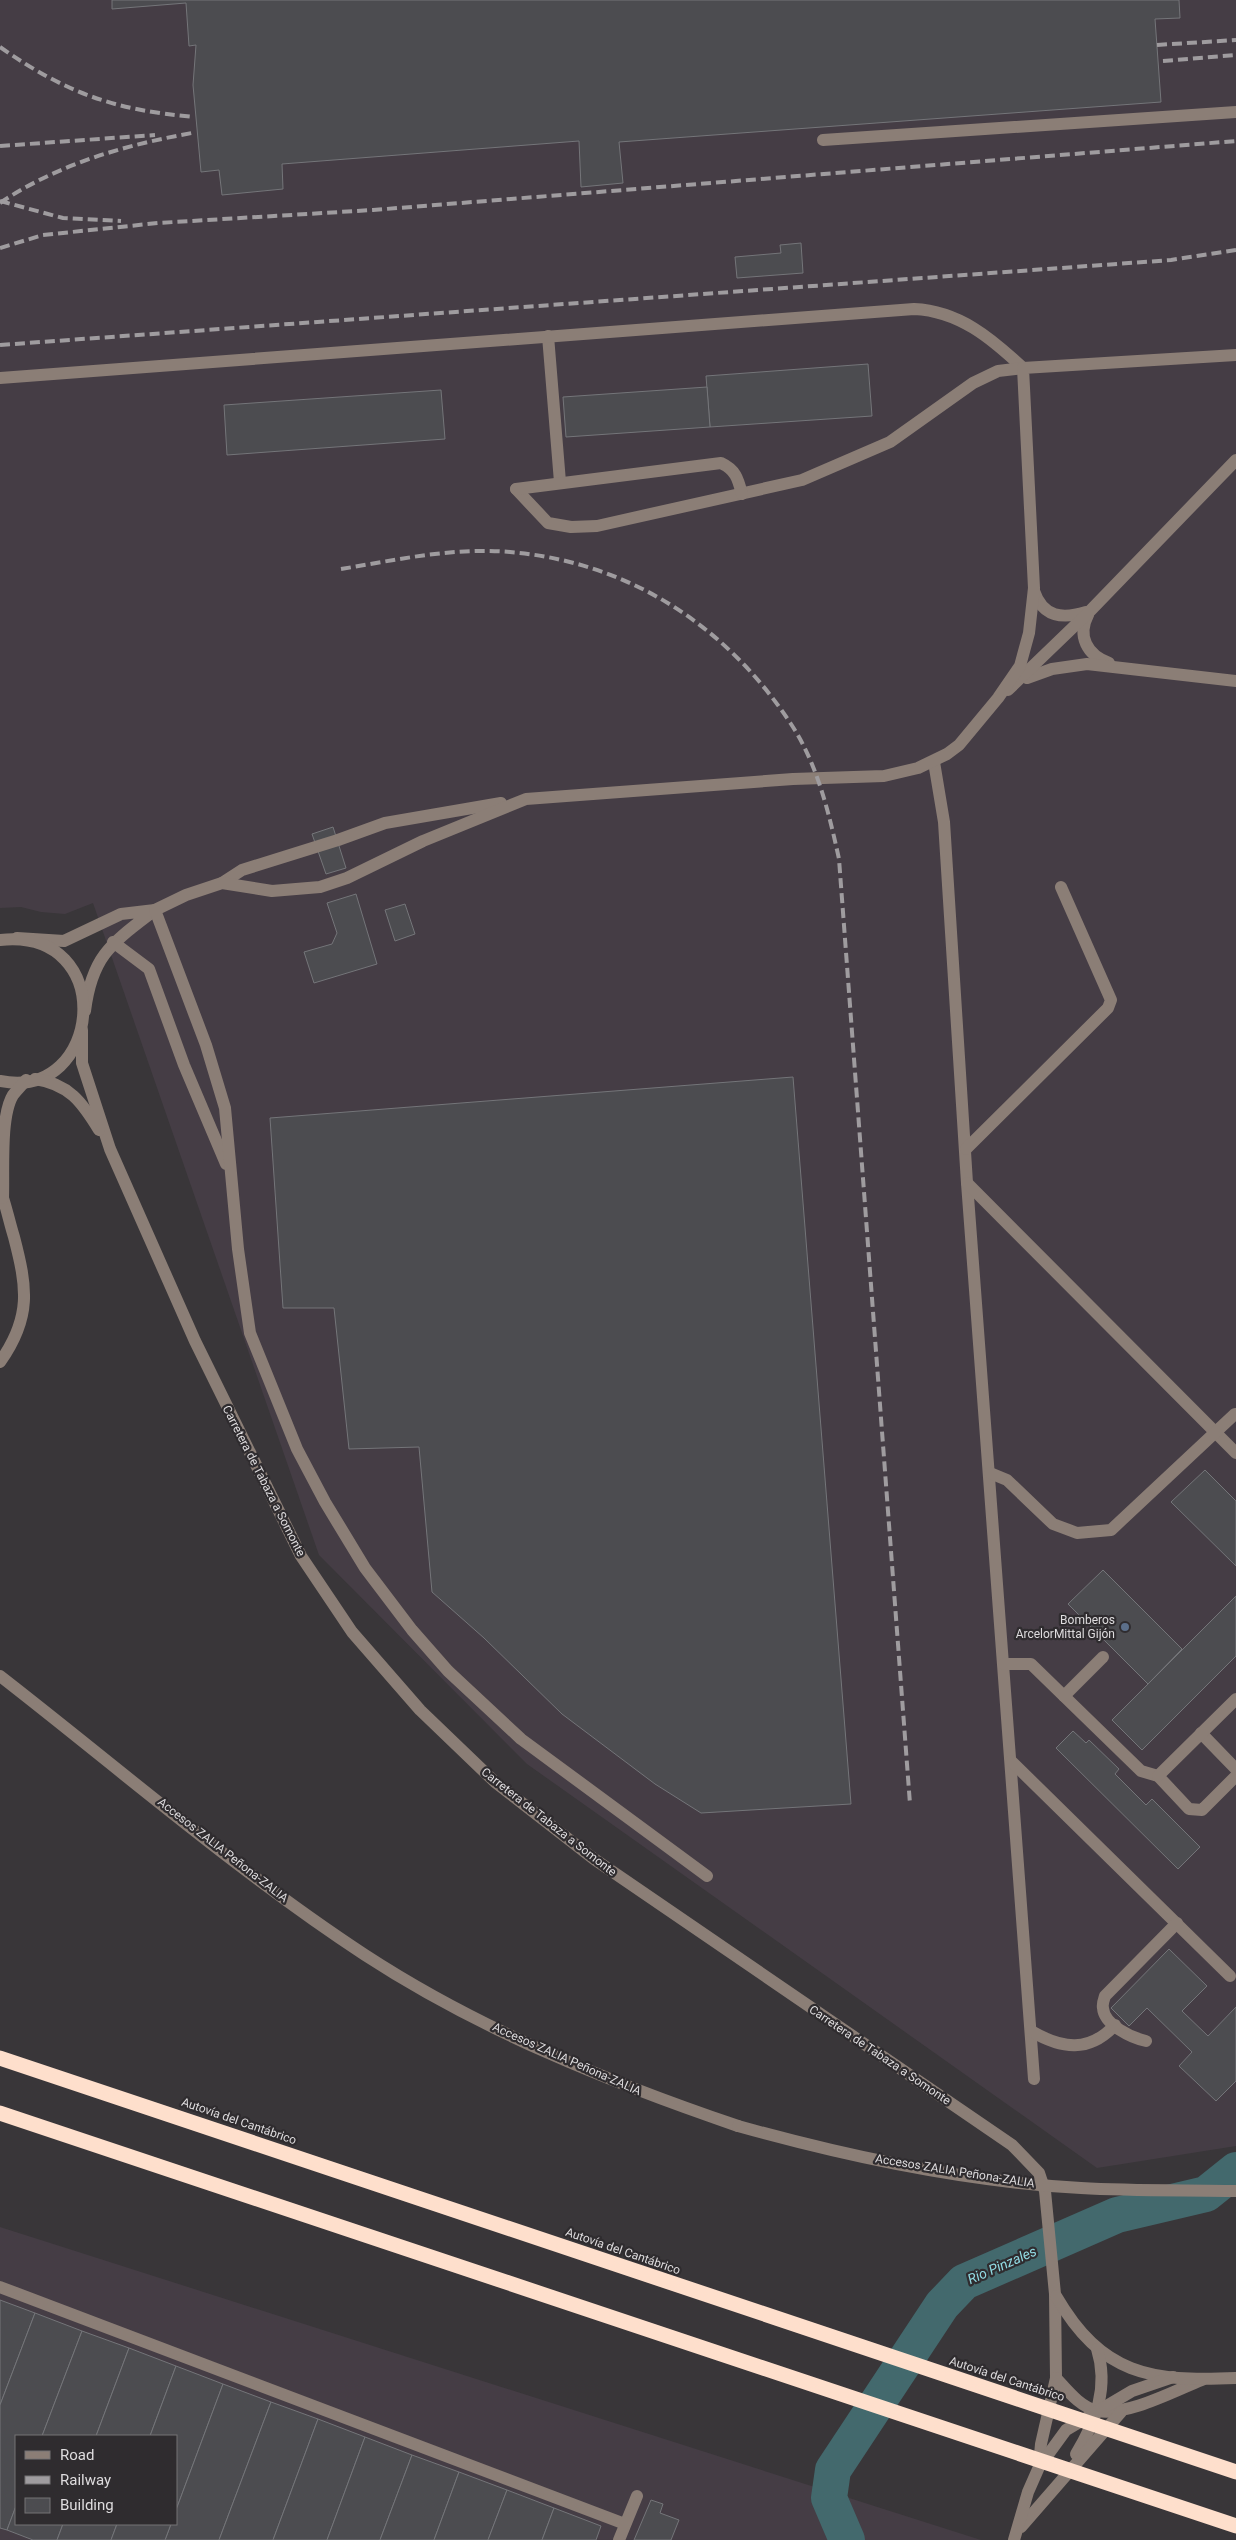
<svg xmlns="http://www.w3.org/2000/svg" width="1236" height="2540" font-family="Roboto,sans-serif">
  <style>
    .built { fill: #453d45; fill-rule: evenodd }
    .lines { fill: none; stroke-linecap: round; stroke-linejoin: round }
    .river { stroke: #43696d; stroke-width: 36 }
    .building { fill: #4c4c50; stroke: #747579 }
    .minor { stroke: #8b7e76; stroke-width: 12 }
    .rail { stroke: #9f9c9f; stroke-width: 4; stroke-dasharray: 10 5; stroke-linecap: butt }
    .minor-bridge { stroke: #8b7e76; stroke-width: 12 }
    .highway-bridge { stroke: #fedfcc; stroke-width: 15 }
    .service-dot { fill: #5c6f8a; stroke: #2f2c2f; stroke-width: 2 }
    .labels { text-anchor: middle; stroke-width: 4.5; stroke-linejoin: round; paint-order: stroke }
    .street-label { font-size: 12px; fill: #dedcde; stroke: #2f2c2f }
    .poi-label { font-size: 12px; fill: #dedcde; stroke: #2f2c2f; text-anchor: end }
    .water-label { font-size: 14px; font-style: italic; fill: #91dae2; stroke: #2f2c2f }
  </style>
  <rect width="100%" height="100%" fill="#393639"/>
  <g class="built">
    <path d="M0 0H1236V2146L1097 2168 527 1764 319 1555 93 903 65 914 41 912 21 907 0 908Z"/>
    <path d="M0 2227 981 2540H0ZM16 2436H176V2524H16Z"/>
  </g>
  <g class="lines">
    <path class="river" d="M847 2540 829 2498 833 2470 942 2305 964 2282 1117 2215 1206 2194 1236 2170"/>
  </g>
  <g class="building">
    <path d="M112 0H1179L1180 18 1155 19 1161 102 619 142 623 183 581 187 579 141 282 164 283 189 222 195 219 170 201 172 193 85 196 45 189 46 186 3 112 9Z"/>
    <path d="M801 243 803 273 737 278 735 257 781 253 780 245Z"/>
    <path d="M868 364 872 416 710 427 706 376Z"/>
    <path d="M707 387 710 427 566 437 563 397Z"/>
    <path d="M441 390 445 439 227 455 224 405Z"/>
    <path d="M333 827 346 868 326 874 312 834Z"/>
    <path d="M356 894 377 964 314 983 304 952 332 944 337 933 327 903Z"/>
    <path d="M405 904 415 934 395 941 385 910Z"/>
    <path d="M793 1077 851 1804 701 1813 655 1784 562 1714 484 1638 432 1592 419 1447 349 1449 334 1308H283L270 1118Z"/>
    <path d="M1205 1470 1236 1501V1566L1171 1502Z"/>
    <path d="M1103 1570 1182 1649 1148 1684 1068 1604Z"/>
    <path d="M1236 1596V1656L1142 1750 1112 1720Z"/>
    <path d="M1073 1731 1086 1743 1089 1740 1119 1769 1115 1774 1146 1805 1152 1799 1200 1847 1178 1869 1056 1748Z"/>
    <path d="M1169 1949 1207 1986 1182 2011 1208 2036 1236 2007V2081L1216 2101 1179 2066 1192 2052 1147 2008 1129 2026 1111 2008Z"/>
    <path d="M0 2300 35 2313 0 2405Z"/>
    <path d="M35 2313 82 2331 42 2436H16V2506L7 2530 0 2528V2405Z"/>
    <path d="M82 2331 129 2348 96 2436H42Z"/>
    <path d="M129 2348 176 2366 150 2436H96Z"/>
    <path d="M176 2366 223 2384 176 2510V2436H150Z"/>
    <path d="M223 2384 271 2402 219 2540H165L171 2524H176V2510Z"/>
    <path d="M271 2402 318 2419 273 2540H219Z"/>
    <path d="M318 2419 365 2437 327 2540H273Z"/>
    <path d="M365 2437 412 2455 380 2540H327Z"/>
    <path d="M412 2455 459 2472 434 2540H380Z"/>
    <path d="M459 2472 507 2490 488 2540H434Z"/>
    <path d="M507 2490 554 2508 542 2540H488Z"/>
    <path d="M651 2500 663 2504 660 2513 679 2520 671 2540H634Z"/>
    <path d="M16 2506V2524H63L57 2540H33L7 2530Z"/>
    <path d="M554 2508 601 2526 596 2540H542Z"/>
    <path d="M63 2524H117L111 2540H57Z"/>
    <path d="M117 2524H171L165 2540H111Z"/>
  </g>
  <g class="lines">
    <g class="minor">
      <path d="M823 140 1236 112"/>
      <path d="M548 336 560 482"/>
      <path d="M0 378 914 309C959 311 991 338 1023 368"/>
      <path d="M516 489 548 523 571 527 597 526 802 480 890 442 973 383 998 371 1023 368"/>
      <path d="M516 489 721 463C736 470 738 479 742 494"/>
      <path d="M1034 591C1043 618 1063 619 1086 612"/>
      <path d="M1088 615C1077 636 1087 655 1109 663"/>
      <path d="M1027 678 1052 669 1087 664 1236 681"/>
      <path d="M1008 690 1090 611 1236 460"/>
      <path d="M934 762 944 822 967 1183 1034 2079"/>
      <path d="M222 883 242 870 338 840 385 823 501 803"/>
      <path d="M17 938 64 941 121 914 155 910C112 943 92 955 85 1011"/>
      <path d="M0 940C119 927 103 1102 0 1081"/>
      <path d="M113 942 149 969 184 1065 226 1164"/>
      <path d="M82 1030V1063L110 1149 195 1341 301 1556 352 1632 420 1710 495 1782 594 1859 1012 2145 1039 2173 1045 2191 1055 2294 1056 2378C1067 2390 1081 2408 1098 2411 1128 2416 1174 2391 1202 2380"/>
      <path d="M35 1079C69 1084 82 1102 99 1130"/>
      <path d="M966 1149 1108 1008 1111 1000 1061 887"/>
      <path d="M967 1183 1236 1453"/>
      <path d="M0 1189C6 1205 9 1221 14 1237 27 1287 32 1317 0 1362"/>
      <path d="M3 1198C4 1171 0 1116 13 1095 17 1090 22 1085 26 1080"/>
      <path d="M990 1473 1007 1480 1053 1524 1077 1533 1111 1530 1235 1414"/>
      <path d="M1004 1664H1031L1141 1771 1158 1776 1189 1809 1202 1810 1236 1776"/>
      <path d="M0 1676C121 1770 237 1871 365 1955 480 2030 609 2082 738 2126"/>
      <path d="M1064 1696 1103 1657"/>
      <path d="M1201 1733 1236 1769"/>
      <path d="M1011 1761 1230 1976"/>
      <path d="M1158 1776 1236 1699"/>
      <path d="M707 1876 521 1739 448 1671 412 1630 365 1568 325 1502 297 1449 250 1333 238 1249 225 1108 206 1045 155 910 186 895 222 883 272 891 320 887 347 878 423 841 526 799 793 779 884 776 918 768 947 754 959 745 998 698 1020 666 1029 633 1034 588 1023 368 1236 355"/>
      <path d="M1031 2031C1062 2049 1089 2053 1115 2025"/>
      <path d="M1146 2041C1132 2038 1104 2025 1103 2008 1102 2004 1104 1999 1105 1996L1177 1923"/>
      <path d="M0 2287 625 2524"/>
      <path d="M1056 2296C1102 2375 1150 2382 1236 2378"/>
      <path d="M1076 2454C1096 2421 1109 2387 1097 2349"/>
      <path d="M1039 2466 1041 2444 1056 2378"/>
      <path d="M1021 2527 1121 2412"/>
      <path d="M619 2540 637 2496"/>
      <path d="M1014 2540 1028 2492 1039 2467 1066 2430 1132 2391 1173 2377"/>
    </g>
    <g class="rail">
      <path d="M1157 45 1236 40"/>
      <path d="M0 47C66 93 114 110 194 117"/>
      <path d="M1163 61 1236 55"/>
      <path d="M0 146 155 135"/>
      <path d="M0 201 63 218 121 221"/>
      <path d="M0 203C58 164 125 145 192 133"/>
      <path d="M0 248 43 235 158 223 373 210 1236 141"/>
      <path d="M0 345 1171 260 1236 250"/>
      <path d="M341 569C396 560 453 547 510 552 628 562 726 625 791 724 817 763 829 813 839 859L910 1804"/>
    </g>
    <path class="minor-bridge" d="M738 2126C849 2157 965 2182 1081 2188 1132 2191 1184 2190 1236 2191"/>
    <g class="highway-bridge">
      <path d="M0 2058 1236 2472"/>
      <path d="M0 2113 1236 2526"/>
    </g>
  </g>
  <circle class="service-dot" cx="1125" cy="1627" r="5"/>
  <g class="labels">
    <g class="street-label">
      <text transform="translate(264 1481) rotate(63)" y="4">Carretera de Tabaza a Somonte</text>
      <text transform="translate(549 1822) rotate(38)" y="4">Carretera de Tabaza a Somonte</text>
      <text transform="translate(223 1850) rotate(38)" y="4">Accesos ZALIA Peñona-ZALIA</text>
      <text transform="translate(880 2055) rotate(34)" y="4">Carretera de Tabaza a Somonte</text>
      <text transform="translate(567 2059) rotate(24)" y="4">Accesos ZALIA Peñona-ZALIA</text>
      <text transform="translate(239 2121) rotate(19)" y="4">Autovía del Cantábrico</text>
      <text transform="translate(955 2171) rotate(9)" y="4">Accesos ZALIA Peñona-ZALIA</text>
      <text transform="translate(623 2251) rotate(19)" y="4">Autovía del Cantábrico</text>
      <text transform="translate(1007 2379) rotate(18)" y="4">Autovía del Cantábrico</text>
    </g>
    <g class="poi-label">
      <text x="1115" y="1624">Bomberos<tspan x="1115" dy="14">ArcelorMittal Gijón</tspan></text>
    </g>
    <g class="water-label">
      <text transform="translate(1002 2265) rotate(-24)" y="5">Rio Pinzales</text>
    </g>
  </g>
  <rect x="15" y="2435" width="162" height="90" fill="#2f2c2f" stroke="#757275"/>
  <rect x="25" y="2451" width="25" height="8" fill="#8b7e76" stroke="#757275"/>
  <text x="60" y="2460" font-size="15" fill="#dedcde">Road</text>
  <rect x="25" y="2476" width="25" height="8" fill="#9f9c9f" stroke="#757275"/>
  <text x="60" y="2485" font-size="15" fill="#dedcde">Railway</text>
  <rect x="25" y="2498" width="25" height="15" fill="#4c4c50" stroke="#757275"/>
  <text x="60" y="2510" font-size="15" fill="#dedcde">Building</text>
</svg>
